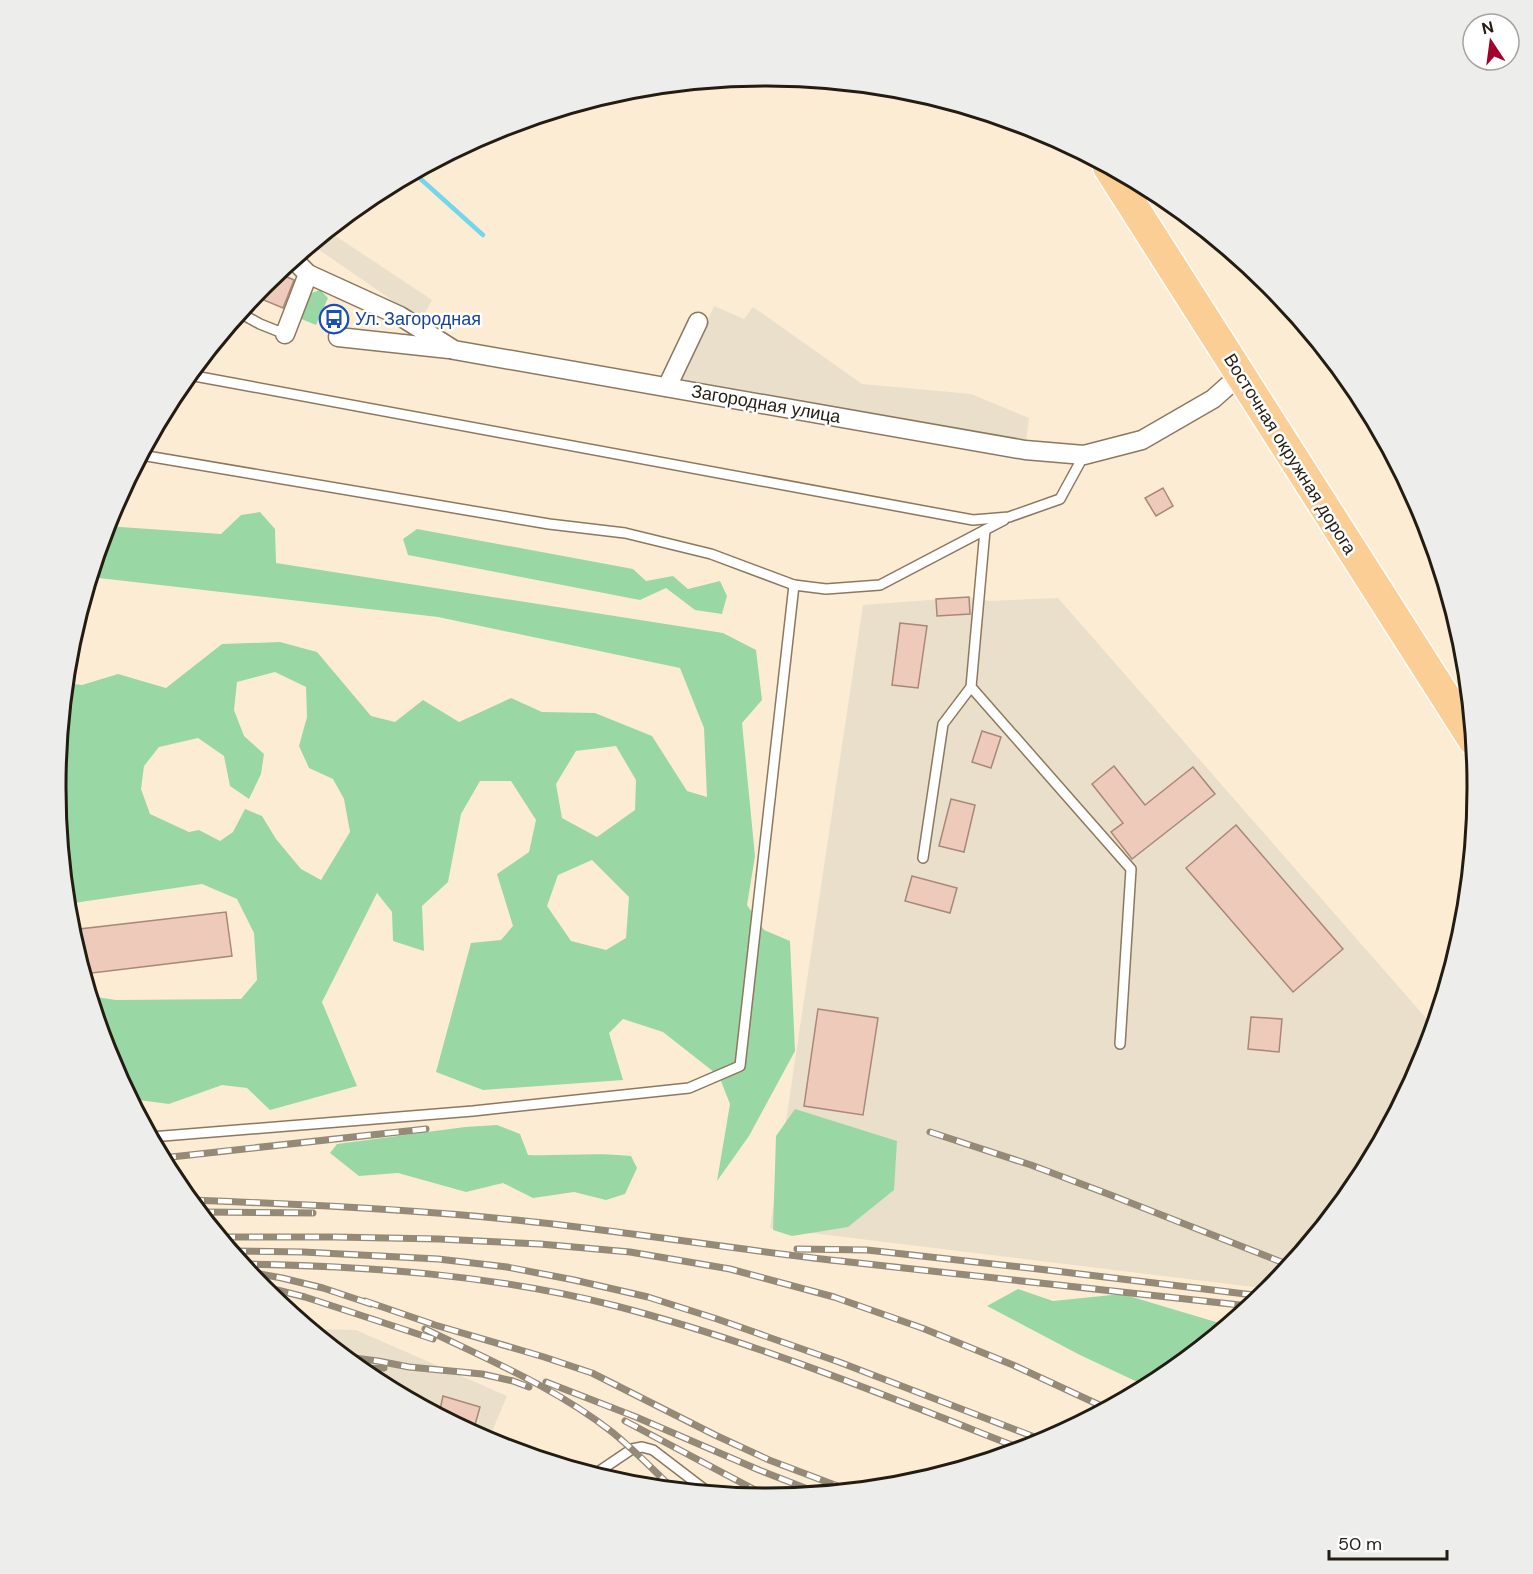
<svg xmlns="http://www.w3.org/2000/svg" width="1533" height="1574" font-family="'DM Sans',sans-serif">
  <style>
    .industrial { fill: #eadfcb }
    .green { fill: #99d8a5; fill-rule: evenodd }
    .lines { fill: none; stroke-linecap: round; stroke-linejoin: round }
    .stream { stroke: #75d6eb; stroke-width: 4.5 }
    .building { fill: #edcab9; stroke: #a88878; stroke-width: 1.5 }
    .service-casing { stroke: #8c785e; stroke-width: 12 }
    .minor-casing { stroke: #8c785e; stroke-width: 21 }
    .primary-casing { stroke: #fff; stroke-width: 33 }
    .service { stroke: #fff; stroke-width: 9 }
    .minor { stroke: #fff; stroke-width: 18 }
    .primary { stroke: #face94; stroke-width: 30 }
    .rail-casing { stroke: #958977; stroke-width: 7 }
    .rail { stroke: #fff; stroke-width: 4.5; stroke-dasharray: 14; stroke-linecap: butt }
    .labels { text-anchor: middle; stroke-width: 5; stroke-linejoin: round; paint-order: stroke }
    .transit-label { font-size: 18px; fill: #164399; stroke: #fff; text-anchor: start }
    .street-label { font-size: 18px; fill: #231c11; stroke: #fff }
    .rim { fill: none; stroke: #231c11; stroke-width: 3 }
  </style>
  <rect width="100%" height="100%" fill="#fdecd4"/>
  <g class="industrial">
    <path d="M328 231 432 300 421 320 312 245Z"/>
    <path d="M714 306 744 319 753 307 862 384 971 394 1029 418 1026 441 680 381Z"/>
    <path d="M969 597 989 601 1058 598 1433 1026 1423 1059 1357 1182 1270 1289 770 1228 863 605Z"/>
    <path d="M312 1329 356 1330 507 1396 488 1441 371 1378Z"/>
  </g>
  <g class="green">
    <path d="M320 290 328 298 316 325 299 318 309 294Z"/>
    <path d="M260 512 275 529 276 563 723 633 756 650 762 700 742 723 755 856 747 905 764 930 790 941 795 1051 749 1136 717 1181 730 1104 719 1076 663 1032 623 1019 609 1033 623 1080 483 1090 436 1072 471 943 501 940 513 926 497 874 529 852 536 820 511 781H480L461 814 448 882 422 906 424 951 393 941 392 912 377 893 322 1002 357 1086 270 1110 247 1088 222 1085 169 1104 131 1099 109 1059 90 996 116 1000 241 999 257 980 254 933 237 899 202 884 74 903 67 906 56 787 66 683 82 685 118 674 166 688 222 644 280 642 317 652 371 716 395 722 423 700 459 722 511 698 542 712 595 713 652 736 687 791 707 797 704 728 680 668 438 617 99 578 92 574 106 526 221 534 241 515ZM275 672 306 687 307 717 299 746 309 768 333 779 344 799 350 832 321 880 301 869 276 839 262 816 245 809 233 832 220 841 199 830 189 832 150 814 141 789 144 766 159 747 198 738 224 756 230 786 249 799 261 774 264 754 244 736 234 710 237 682ZM616 746 636 780 635 810 597 837 562 818 556 784 576 751ZM592 860 629 897 626 938 606 950 571 941 547 906 558 875Z"/>
    <path d="M417 529 633 569 646 581 673 576 688 589 720 581 727 596 722 614 695 610 666 588 640 600 408 555 403 539Z"/>
    <path d="M795 1109 897 1141 894 1190 848 1227 792 1236 773 1230 776 1136Z"/>
    <path d="M497 1125 520 1134 528 1155C562 1156 597 1152 631 1156L637 1168 625 1194 606 1200 574 1192 533 1198 503 1183 466 1192 398 1173 359 1176 330 1153 337 1144 465 1127Z"/>
    <path d="M1018 1289 1053 1301 1122 1294 1226 1325 1161 1378 1146 1386 1080 1355 987 1306Z"/>
  </g>
  <g class="lines">
    <path class="stream" d="M414 173 483 235"/>
  </g>
  <g class="building">
    <path d="M278 273 294 280 283 308 254 296 264 284Z"/>
    <path d="M1163 488 1173 506 1156 516 1145 498Z"/>
    <path d="M969 597 970 614 937 616 936 599Z"/>
    <path d="M900 623 927 626 918 688 892 685Z"/>
    <path d="M982 731 1001 737 991 768 972 762Z"/>
    <path d="M1114 766 1145 805 1193 767 1215 794 1132 859 1111 832 1123 823 1092 784Z"/>
    <path d="M951 799 975 805 964 852 939 846Z"/>
    <path d="M1236 825 1343 949 1293 992 1186 868Z"/>
    <path d="M912 876 957 888 950 913 905 901Z"/>
    <path d="M226 912 232 956 84 974 71 930Z"/>
    <path d="M818 1009 878 1018 863 1115 804 1106Z"/>
    <path d="M1251 1017 1282 1019 1279 1052 1248 1049Z"/>
    <path d="M443 1396 480 1407 473 1432 439 1414Z"/>
  </g>
  <g class="lines">
    <g class="service-casing">
      <g id="service">
        <path d="M240 313 260 324 285 334"/>
        <path d="M189 375 973 520 1009 517 1060 499 1084 455"/>
        <path d="M141 455 549 524 625 533 711 554 794 585 826 589 880 585 1004 520"/>
        <path d="M985 530 971 687 1131 869 1120 1044"/>
        <path d="M923 858 943 724 971 687"/>
        <path d="M151 1137 473 1111 689 1088 740 1066 794 585"/>
        <path d="M595 1474 632 1449 642 1447 653 1450 708 1492"/>
      </g>
    </g>
    <g class="minor-casing">
      <g id="minor">
        <path d="M294 260 308 274 400 316 454 350 1025 450 1084 455 1142 440 1213 399 1240 375"/>
        <path d="M285 334 308 274"/>
        <path d="M338 337 449 349"/>
        <path d="M667 387 698 322"/>
      </g>
    </g>
    <g class="primary-casing">
      <path id="primary" d="M1108 167 1473 740"/>
    </g>
    <use href="#service" class="service"/>
    <use href="#minor" class="minor"/>
    <use href="#primary" class="primary"/>
    <g class="rail-casing">
      <g id="rail">
        <path d="M930 1132 1031 1165 1108 1194 1289 1265"/>
        <path d="M162 1158 426 1129"/>
        <path d="M190 1200C299 1204 408 1209 516 1220 624 1231 732 1249 840 1261 976 1276 1113 1291 1249 1306"/>
        <path d="M200 1212 313 1213"/>
        <path d="M221 1237H335L439 1239 540 1244 630 1252 730 1269 834 1297 922 1328 1013 1365 1106 1408"/>
        <path d="M797 1249 867 1250 1047 1270 1262 1296"/>
        <path d="M232 1251 303 1252 438 1259 507 1267 574 1280 648 1297 717 1319 839 1362 1045 1441"/>
        <path d="M243 1264C368 1266 495 1275 616 1306 755 1342 889 1397 1022 1449"/>
        <path d="M249 1272 282 1278 323 1288 371 1304"/>
        <path d="M261 1286 305 1297 433 1339"/>
        <path d="M365 1301 435 1325 544 1357 592 1373 715 1435 769 1460 848 1490"/>
        <path d="M425 1329C489 1360 556 1388 612 1432 633 1449 653 1469 673 1489"/>
        <path d="M346 1357 378 1361 409 1367 482 1374 513 1381 529 1387"/>
        <path d="M360 1369 384 1368"/>
        <path d="M546 1382 636 1417 759 1470 818 1493"/>
        <path d="M625 1421 770 1498"/>
      </g>
    </g>
    <use href="#rail" class="rail"/>
  </g>
  <defs>
    <g id="bus-ring" transform="scale(1.5)"><circle r="9.5" fill="#fff" stroke="#1a4fb4" stroke-width="1.5"/><path d="M-5-6H5V4H4V6H2V4H-2V6H-4V4H-5ZM-3.5-4V0h7V-4ZM-3.5 1.2v1.5H-2V1.2ZM2 1.2v1.5H3.5V1.2Z" fill="#1a4fb4"/></g>
  </defs>
  <g fill-rule="evenodd">
    <use href="#bus-ring" x="334" y="319"/>
  </g>
  <g class="labels">
    <g class="transit-label">
      <text x="355" y="325">Ул. Загородная</text>
    </g>
    <g class="street-label">
      <text transform="translate(766 404) rotate(10)" y="6">Загородная улица</text>
      <text transform="translate(1290 454) rotate(58)" y="6">Восточная окружная дорога</text>
    </g>
  </g>
  <path d="M0 0H1533V1574H0ZM766 86H767A700 700 0 0 1 1467 786V788A700 700 0 0 1 767 1488H766A700 700 0 0 1 66 788V786A700 700 0 0 1 766 86Z" fill="#ededec" fill-rule="evenodd"/>
  <path class="rim" d="M766 86H767A700 700 0 0 1 1467 786V788A700 700 0 0 1 767 1488H766A700 700 0 0 1 66 788V786A700 700 0 0 1 766 86Z"/>
  <g transform="translate(1491 42) rotate(347)"><circle r="28" fill="#ffffff" stroke="#a7a4a0" stroke-width="1.5"/>
  <path d="M0-4.5L10 22L0 15L-10 22Z" fill="#a2012c"/>
  <text y="-9" font-size="16" font-weight="bold" text-anchor="middle" fill="#231c11">N</text>
  </g>
  <path d="M1329 1550v9h118v-9" fill="none" stroke="#231c11" stroke-width="3"/>
  <text x="1338" y="1550" font-size="18" fill="#231c11" stroke="#ffffff" stroke-width="4.5" paint-order="stroke">50 m</text>
</svg>
